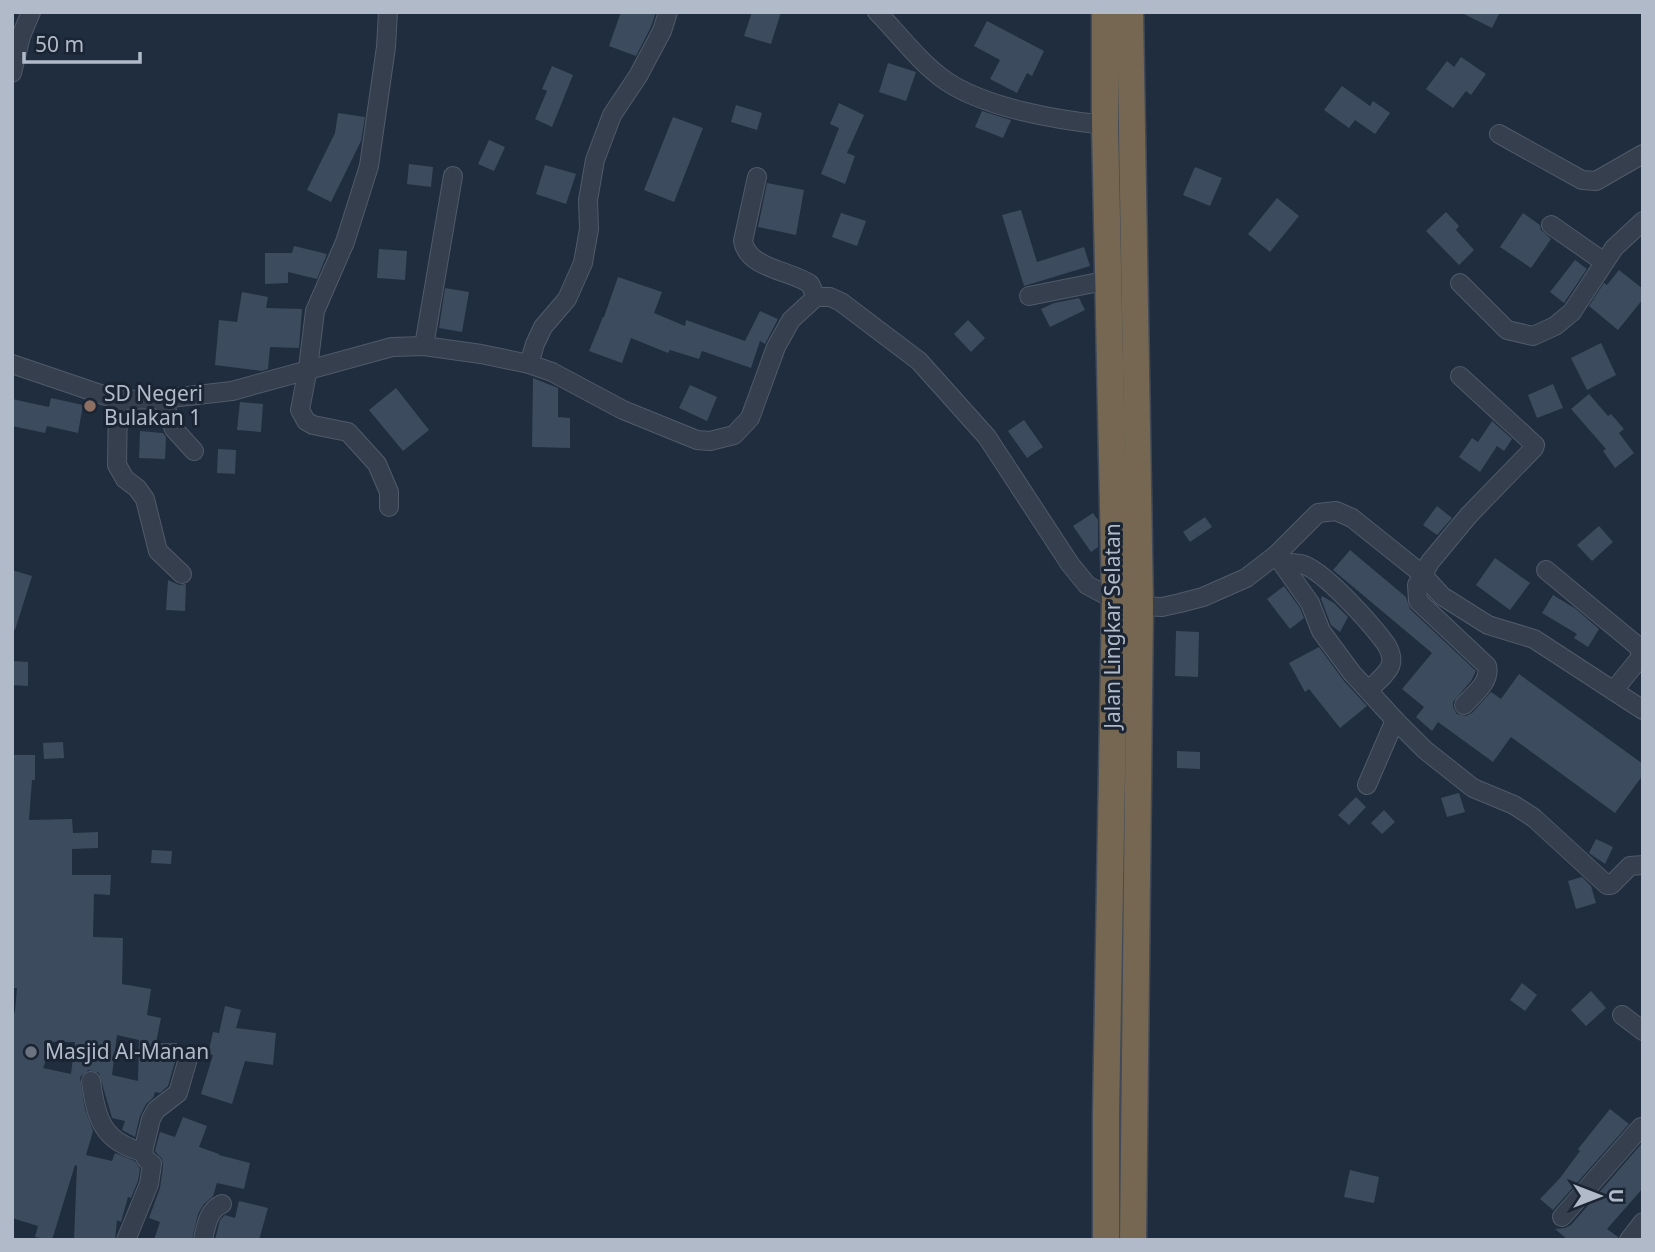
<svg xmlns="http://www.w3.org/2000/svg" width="1655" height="1252" font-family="'Noto Sans',sans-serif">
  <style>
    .building { fill: #3c4b5e; fill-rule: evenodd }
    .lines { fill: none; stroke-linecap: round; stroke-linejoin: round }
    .minor-casing { stroke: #505a69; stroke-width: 20 }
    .highway-casing { stroke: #404a59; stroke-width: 29 }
    .minor { stroke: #353f4e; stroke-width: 18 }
    .highway { stroke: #756751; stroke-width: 26 }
    .education-dot { fill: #8d6e63; stroke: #1a2433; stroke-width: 2.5 }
    .worship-dot { fill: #6b7280; stroke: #1a2433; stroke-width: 2.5 }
    .labels { text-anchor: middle; stroke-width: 6; stroke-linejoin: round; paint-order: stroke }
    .poi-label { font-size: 21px; fill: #b0bac9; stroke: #1a2433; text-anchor: start }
    .street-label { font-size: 21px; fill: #b0bac9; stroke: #1a2433 }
  </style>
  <rect width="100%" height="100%" fill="#202d3e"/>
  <g class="building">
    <path d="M621 12H656L651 27 636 56 609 46Z"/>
    <path d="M752 12H781L771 44 744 36Z"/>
    <path d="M1460 12H1500L1492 28Z"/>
    <path d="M987 21 1044 51 1032 76 1027 73 1017 93 990 79 1000 60 974 46Z"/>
    <path d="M1461 57 1486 74 1471 95 1466 91 1453 108 1426 89 1447 61 1454 67Z"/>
    <path d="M888 63 916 72 906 101 879 92Z"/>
    <path d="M552 66 573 75 552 127 535 119 547 91 542 89Z"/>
    <path d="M1342 86 1370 106 1373 101 1390 113 1375 134 1355 120 1349 128 1324 110Z"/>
    <path d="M839 103 864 115 847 153 855 156 845 184 821 174 839 128 830 124Z"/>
    <path d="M736 105 762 113 757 130 731 122Z"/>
    <path d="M982 111 1011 120 1003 138 975 127Z"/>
    <path d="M338 113 365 117 361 141 331 202 307 190 335 133Z"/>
    <path d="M673 117 703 128 674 202 644 190Z"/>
    <path d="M489 140 505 147 494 171 478 164Z"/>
    <path d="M409 164 433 167 431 187 407 184Z"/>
    <path d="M545 165 576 174 566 204 536 194Z"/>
    <path d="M1195 167 1222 178 1210 206 1183 195Z"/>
    <path d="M767 183 804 190 796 235 758 227Z"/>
    <path d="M1277 198 1299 216 1270 252 1248 234Z"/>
    <path d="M1021 210 1037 262 1084 247 1090 266 1024 286 1002 215Z"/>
    <path d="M1446 212 1459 226 1456 230 1474 250 1459 265 1426 231Z"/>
    <path d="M841 213 866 221 857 246 832 237Z"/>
    <path d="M1523 213 1540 225 1541 230 1551 239 1531 268 1500 247Z"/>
    <path d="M294 246 327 254 317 279 288 272V283L265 284V253H292Z"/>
    <path d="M379 249 407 251 405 280 377 278Z"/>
    <path d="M1575 260 1587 269 1564 303 1550 292Z"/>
    <path d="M1619 270 1643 289V299L1618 330 1589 306 1604 283 1607 285Z"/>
    <path d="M618 277 662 292 654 313 685 326 686 320 745 341 760 311 778 319 765 344 760 341 751 368 702 351 699 359 670 350 668 353 631 338 622 363 589 351 603 317H604Z"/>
    <path d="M445 288 469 292 462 332 439 328Z"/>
    <path d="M242 292 268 297 266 308 302 309 299 348 270 347 268 369 262 371 215 365 219 320 237 322Z"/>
    <path d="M1079 298 1085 310 1050 327 1041 309 1054 303Z"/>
    <path d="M968 320 985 338 971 352 954 334Z"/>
    <path d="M1601 343 1616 375 1587 390 1571 358Z"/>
    <path d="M533 378 558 388V417L570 418V448L532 447Z"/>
    <path d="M1553 384 1563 408 1537 418 1528 395Z"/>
    <path d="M690 385 717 397 707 421 679 408Z"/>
    <path d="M396 388 429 430 403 451 369 410Z"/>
    <path d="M1589 394 1608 416 1611 414 1624 429 1619 433 1634 453 1615 468 1603 451 1606 449 1571 409Z"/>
    <path d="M51 398 83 405 78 433 47 426 45 433 12 426V399L49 407Z"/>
    <path d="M240 402 263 404 261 432 237 430Z"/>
    <path d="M1024 420 1043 447 1027 458 1008 431Z"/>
    <path d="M1492 421 1512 439 1504 451 1497 446 1480 472 1459 457 1472 438 1478 442Z"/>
    <path d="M140 431 163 433 166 437 165 459 139 458Z"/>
    <path d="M218 449 236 450 235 474 217 473Z"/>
    <path d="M1437 506 1452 518 1437 535 1423 525Z"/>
    <path d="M1093 513 1098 520V547L1091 552 1073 526Z"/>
    <path d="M1205 517 1212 527 1190 542 1183 532Z"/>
    <path d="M1599 526 1613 542 1592 561 1577 545Z"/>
    <path d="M1350 550 1406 597 1410 609 1476 671 1471 681 1453 702V707L1457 714 1466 716 1472 713 1491 692 1501 699 1519 674 1643 764V775L1615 813 1511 737 1493 762 1438 722 1432 731 1416 717 1424 707 1402 689 1432 653 1333 570Z"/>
    <path d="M1495 558 1530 583 1510 610 1476 585Z"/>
    <path d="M12 570 32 576 15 630 12 629Z"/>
    <path d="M168 580 179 585 186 584 185 611 166 610Z"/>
    <path d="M1284 586 1300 608 1304 618 1290 629 1267 599Z"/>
    <path d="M1553 595 1576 609 1599 629 1588 647 1574 638 1577 634 1542 613Z"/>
    <path d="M1322 596 1334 603 1348 617 1340 632 1331 625 1321 599Z"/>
    <path d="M1176 631 1199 632 1198 677 1175 676Z"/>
    <path d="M1319 647 1344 681 1367 706 1340 728 1309 689 1305 692 1289 663Z"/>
    <path d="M12 661 28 662V686L12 685Z"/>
    <path d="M63 742 64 758 44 759 43 743Z"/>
    <path d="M1177 751 1200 752V769L1177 768Z"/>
    <path d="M12 755H35V780H32L29 820 72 819 73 833 98 832V848L72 849V875H111L110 895 94 894 93 937 123 938 122 984 151 989 147 1015 161 1018 156 1043H177L176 1058 168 1086 160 1093 155 1092 153 1098 146 1104 140 1116 135 1137 122 1130 125 1121 112 1118 99 1073 89 1070 80 1077 85 1109 93 1131 86 1155 112 1161 115 1153 135 1161 140 1169 138 1181 131 1198 128 1197 121 1222 117 1220 115 1240H74L77 1166 75 1165 52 1240 35 1237 38 1226 12 1218V1019L15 1011 17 988H12ZM117 1035 139 1040 138 1081 112 1075ZM53 1042H75L71 1074 43 1068Z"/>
    <path d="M1459 793 1465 812 1447 817 1441 798Z"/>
    <path d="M1356 797 1366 807 1349 825 1338 815Z"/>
    <path d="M1384 810 1395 822 1382 834 1371 823Z"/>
    <path d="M1596 839 1613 847 1605 864 1589 853Z"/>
    <path d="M152 850 172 851 171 864 151 863Z"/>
    <path d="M1582 877 1591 886 1596 903 1576 909 1568 881Z"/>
    <path d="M1522 983 1537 995 1525 1011 1510 1000Z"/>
    <path d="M1591 991 1606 1008 1586 1026 1571 1010Z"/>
    <path d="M225 1006 241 1010 236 1028 276 1033 273 1065 245 1061 232 1104 201 1094 213 1055 208 1054 213 1032 219 1033Z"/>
    <path d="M1610 1109 1629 1124 1553 1210 1540 1199 1560 1178 1580 1151 1578 1149Z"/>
    <path d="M183 1117 207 1126 199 1147 219 1154V1155L250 1163 244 1189 217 1183 213 1196 204 1204 198 1214 192 1240H154L160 1222 149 1218 160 1188 163 1166 162 1159 155 1151 160 1132 175 1137Z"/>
    <path d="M1643 1142V1188L1607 1229 1618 1237V1240H1568L1555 1229 1565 1228 1571 1225Z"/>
    <path d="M1350 1170 1379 1177 1374 1203 1344 1197Z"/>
    <path d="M239 1201 268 1208 259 1240H215L220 1220 225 1215 235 1218Z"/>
  </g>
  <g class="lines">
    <g class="minor-casing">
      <g id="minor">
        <path d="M388 12 386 47 369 166 345 242 315 311 308 368 300 410 306 421 313 425 348 432 377 464 389 492V507"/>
        <path d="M877 12C899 34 920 63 946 81 986 108 1057 120 1105 125"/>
        <path d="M12 73 21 36 31 12"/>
        <path d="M1499 134 1582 180 1596 181 1643 154"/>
        <path d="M757 177 743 241C748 269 790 270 810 284L816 297"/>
        <path d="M1551 225 1604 262"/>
        <path d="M1460 283 1507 330 1533 336 1555 326 1572 312 1614 248 1643 221"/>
        <path d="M1029 296 1109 280"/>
        <path d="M424 346 453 176"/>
        <path d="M12 364 118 400 162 399 232 391 392 347 424 346 481 354 529 364 552 372 623 410 697 440 710 441 734 435 750 418 776 347 791 320 816 297H830L841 302 919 361 987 437 1070 564 1087 585 1115 600"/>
        <path d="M529 364 535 344 543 327 567 299 583 263 589 229 588 200 595 160 612 115 638 76 662 31 668 12"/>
        <path d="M1460 376 1535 445 1534 448 1469 515 1430 562 1417 585 1418 601 1487 666C1491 682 1473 695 1464 705"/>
        <path d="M162 399 174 429 194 451"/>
        <path d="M118 400 117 465 125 479 137 488 145 499 158 551 182 574"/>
        <path d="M1276 555 1310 603 1321 631 1352 673 1395 720 1425 750 1473 788 1514 805 1534 818 1607 885H1611L1630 866 1643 865"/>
        <path d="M1284 563C1289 563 1295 563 1301 564 1323 569 1372 625 1386 644 1400 667 1384 674 1369 690"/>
        <path d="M1546 570 1640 648V658L1614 690"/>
        <path d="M1140 606 1162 607 1180 603 1203 597 1246 578 1276 555 1318 513 1336 511 1352 518 1422 574 1442 596 1488 625 1534 639 1643 710"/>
        <path d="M1367 785 1395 720"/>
        <path d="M1622 1015 1643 1031"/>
        <path d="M91 1081C96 1119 103 1142 143 1152"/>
        <path d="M1562 1217 1641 1127 1643 1129"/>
        <path d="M126 1240 149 1184 152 1164 146 1159 143 1152 151 1119 156 1110 178 1093 189 1055"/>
        <path d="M203 1240C206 1226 208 1210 222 1204"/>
        <path d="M1629 1240 1643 1222"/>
      </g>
    </g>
    <g class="highway-casing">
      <g id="highway">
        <path d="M1105 12V125L1115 600 1106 1115V1240"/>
        <path d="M1130 12 1140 606 1133 1240"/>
      </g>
    </g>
    <use href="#minor" class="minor"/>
    <use href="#highway" class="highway"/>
  </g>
  <circle class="education-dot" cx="90" cy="406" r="7"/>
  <circle class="worship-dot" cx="31" cy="1052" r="7"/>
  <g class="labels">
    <g class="poi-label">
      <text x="104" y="401">SD Negeri<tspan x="104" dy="24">Bulakan 1</tspan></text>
      <text x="45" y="1059">Masjid Al-Manan</text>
    </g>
    <g class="street-label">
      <text transform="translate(1113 626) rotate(-90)" y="7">Jalan Lingkar Selatan</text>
    </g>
  </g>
  <rect width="1655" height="1252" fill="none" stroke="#b0bac9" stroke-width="28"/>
  <g transform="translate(1599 1196) rotate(90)" stroke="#1a2433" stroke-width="5" paint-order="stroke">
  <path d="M0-5L12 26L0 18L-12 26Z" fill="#b0bac9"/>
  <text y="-10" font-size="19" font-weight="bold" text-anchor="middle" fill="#b0bac9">U</text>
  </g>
  <path d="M24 52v10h116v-10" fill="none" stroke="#b0bac9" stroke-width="3.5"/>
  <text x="35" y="52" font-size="21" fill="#b0bac9" stroke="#1a2433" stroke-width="5" paint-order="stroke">50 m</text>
</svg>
